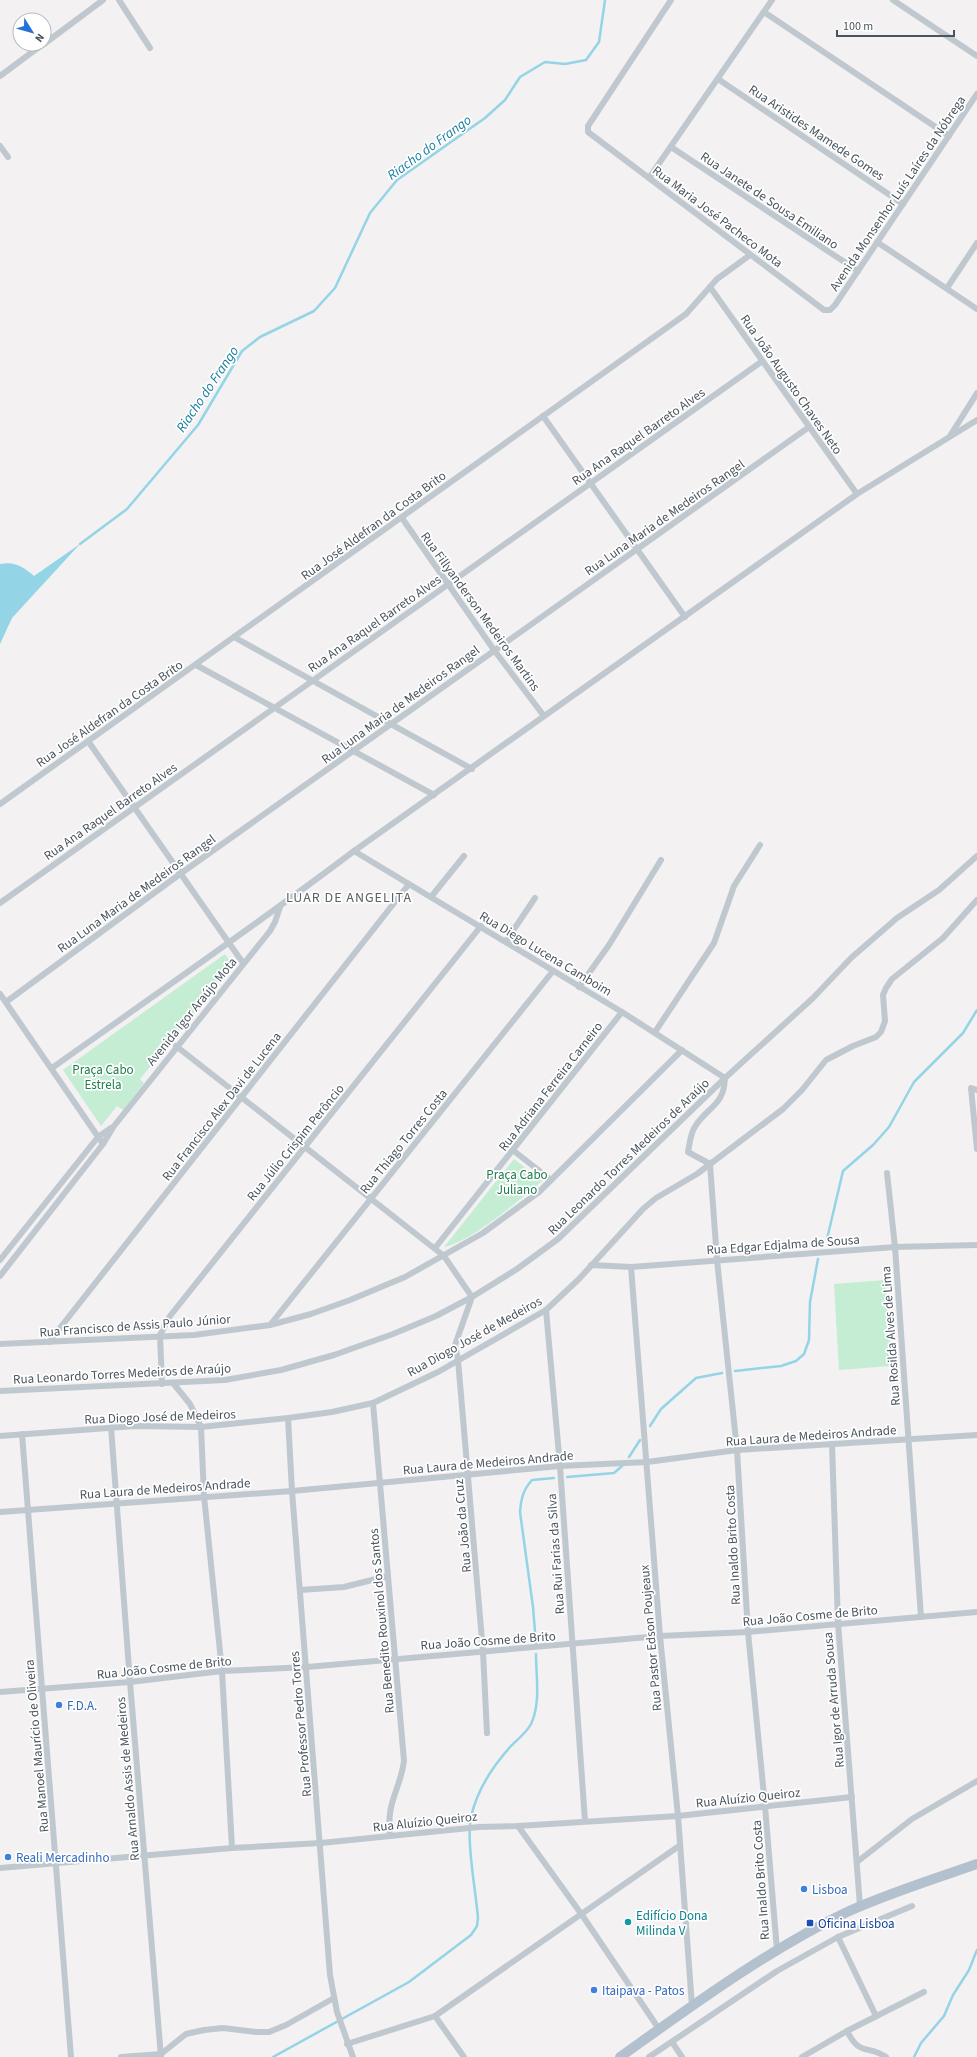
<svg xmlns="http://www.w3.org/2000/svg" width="977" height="2057" font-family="'Source Sans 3',sans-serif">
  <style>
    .green { fill: #c4edd4 }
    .water { fill: #94d4e7 }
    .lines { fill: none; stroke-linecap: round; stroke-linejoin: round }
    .stream { stroke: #94d4e7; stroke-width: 2.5 }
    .street { stroke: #c0c8cf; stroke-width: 6 }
    .primary { stroke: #b3c0ce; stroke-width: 10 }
    .shop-dot { fill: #3f7fe0; stroke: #fff; stroke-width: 1.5 }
    .culture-dot { fill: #0f9aa8; stroke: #fff; stroke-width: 1.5 }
    .transit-dot { fill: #1a4fb4; stroke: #fff; stroke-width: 1.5 }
    .labels { text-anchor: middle; stroke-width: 3.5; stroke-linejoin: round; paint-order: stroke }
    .street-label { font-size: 13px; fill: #4a545e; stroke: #fff }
    .park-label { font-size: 13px; fill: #1e7c4f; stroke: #fff }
    .shop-label { font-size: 13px; fill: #366cbe; stroke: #fff; text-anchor: start }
    .culture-label { font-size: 13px; fill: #0d838f; stroke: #fff; text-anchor: start }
    .transit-label { font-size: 13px; fill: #164399; stroke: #fff; text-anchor: start }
    .water-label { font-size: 14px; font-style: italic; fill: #167e9e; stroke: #fff }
    .neighbourhood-label { font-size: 14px; letter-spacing: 1px; fill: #5e6166; stroke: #fff }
  </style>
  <rect width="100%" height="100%" fill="#f3f1f1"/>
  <g class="green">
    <path d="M225 954 233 965 140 1079 144 1083 123 1110 117 1106 101 1126 63 1070Z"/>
    <path d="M514 1159 542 1181C521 1199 470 1242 444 1247Z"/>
    <path d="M885 1280 891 1366 839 1370 834 1284Z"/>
  </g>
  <path class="water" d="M80 544 12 618 0 644V564C14 561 24 567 34 576Z"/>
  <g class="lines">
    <g class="stream">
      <path d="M80 544 127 509 198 425 242 351 260 337 314 311 335 288 370 213 397 180 485 118 505 100 520 77 545 62 565 64 586 60 599 42 605 0"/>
      <path d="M827 1239 843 1171 873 1145 889 1127 914 1082 963 1033 977 1010"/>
      <path d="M735 1371 781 1366 796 1361 804 1354 809 1340 810 1302 818 1259"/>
      <path d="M650 1426 661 1409 696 1378 722 1373"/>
      <path d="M629 1457 640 1440"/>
      <path d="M567 1477 614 1473 622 1466"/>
      <path d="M536 1644 533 1607 520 1512C521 1499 523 1490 532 1480L554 1478"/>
      <path d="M273 2057 409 1982 471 1935 477 1926 478 1918C476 1892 466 1841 471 1817 477 1790 492 1767 511 1746 517 1740 527 1732 531 1724 541 1703 536 1676 536 1654"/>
      <path d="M914 2057 921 2043 944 2016 953 1995 969 1970 977 1950"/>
    </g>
    <g class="street">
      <path d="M119 0 150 48"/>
      <path d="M671 0 588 126V132L824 310H830L835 305 977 94"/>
      <path d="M893 0 977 56"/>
      <path d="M764 12 949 136"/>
      <path d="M44 44 103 0"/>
      <path d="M0 76 43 44"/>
      <path d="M718 79 903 204"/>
      <path d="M0 146 8 157"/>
      <path d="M671 147 858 271"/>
      <path d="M649 178 772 0"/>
      <path d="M877 242 977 309"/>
      <path d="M710 287 857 494"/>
      <path d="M947 288 977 243"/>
      <path d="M543 416 685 617"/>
      <path d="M950 436 977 393"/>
      <path d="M402 518 494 650 544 716"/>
      <path d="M234 637 472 769"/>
      <path d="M196 665 434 795"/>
      <path d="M88 741 243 963"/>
      <path d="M0 804 686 314 717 279 750 255"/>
      <path d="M354 851 622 1012 725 1078C724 1105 709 1106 696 1125 690 1133 690 1143 688 1152L710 1164 717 1260 737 1450 748 1632 765 1806 777 1950"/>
      <path d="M431 897 464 856"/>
      <path d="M0 903 761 362"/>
      <path d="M506 941 535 898"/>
      <path d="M579 987 609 945 661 860"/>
      <path d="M0 994 103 1144"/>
      <path d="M6 1002 180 874 809 427"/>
      <path d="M655 1032 714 943 734 886 760 845"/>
      <path d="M176 1046 444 1256 472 1297 455 1345 458 1360 483 1652 487 1733"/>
      <path d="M52 1068C153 996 255 926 354 851L857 494 977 420"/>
      <path d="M977 1090 971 1088 977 1149"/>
      <path d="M514 1151 551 1180"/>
      <path d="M887 1173 895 1247 921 1617"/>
      <path d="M435 1248 622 1012"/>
      <path d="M0 1260 98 1137 111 1128"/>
      <path d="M591 1265 631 1267 895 1247 977 1245"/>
      <path d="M631 1267 660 1636 678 1816 692 2006"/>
      <path d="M0 1276 103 1144 114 1126 270 931 275 922 280 907"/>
      <path d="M546 1310 560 1466 585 1821"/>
      <path d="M270 1325 553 971"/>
      <path d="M49 1342 409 884"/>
      <path d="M0 1344 194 1335 270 1325 311 1314 350 1300 405 1277 483 1233 539 1192 682 1050"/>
      <path d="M173 1383 190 1404 201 1427 204 1496 222 1671 232 1848"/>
      <path d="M162 1384 160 1335 170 1316 481 926"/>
      <path d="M0 1391 225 1380 281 1370 334 1355 393 1334 436 1316 472 1297 517 1269 558 1239 725 1078 813 998 851 958 897 918 939 890 977 856"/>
      <path d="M373 1403 404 1761C400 1791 386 1801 390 1836"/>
      <path d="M288 1418 292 1491 330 1975 337 2012 353 2057"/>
      <path d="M111 1427 130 1682 161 2057"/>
      <path d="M22 1434 71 2057"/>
      <path d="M0 1436 135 1426 201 1427 288 1418 332 1412 373 1403 438 1372 546 1310 579 1279 643 1209 656 1198 697 1174 783 1109 802 1090 826 1060 853 1046 876 1037 881 1032 885 1021 883 995 886 988 892 979 943 938 977 900"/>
      <path d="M832 1444 838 1623 860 1906"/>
      <path d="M0 1512 292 1491 560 1466 647 1462 737 1450 977 1435"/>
      <path d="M300 1590 344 1587 388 1576"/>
      <path d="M0 1692 130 1682 222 1671 307 1667 660 1636 748 1632 977 1612"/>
      <path d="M518 1826 582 1915 659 2029"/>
      <path d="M857 1862 912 1819 977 1781"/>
      <path d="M0 1868 232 1848 321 1843 479 1827 518 1826 678 1816 852 1797"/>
      <path d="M838 1937 876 2016"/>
      <path d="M435 2016 464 2057"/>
      <path d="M847 2031C860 2057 867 2044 886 2057"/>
      <path d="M672 2042 682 2057"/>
      <path d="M347 2044 435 2016 679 1846"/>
      <path d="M121 2057 161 2054 186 2034 204 2030 223 2028 256 2032H269L286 2025 334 1998"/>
      <path d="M649 2057 777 1971 838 1937 912 1906"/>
      <path d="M802 2057 847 2031 924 1992"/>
    </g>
    <path class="primary" d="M620 2057C693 2005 766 1951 847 1912 889 1893 934 1879 977 1864"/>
  </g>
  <g class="shop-dot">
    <circle cx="59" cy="1705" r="4"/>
    <circle cx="8" cy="1857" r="4"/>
    <circle cx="804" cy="1889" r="4"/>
    <circle cx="594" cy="1990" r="4"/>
  </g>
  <circle class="culture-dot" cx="628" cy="1922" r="4"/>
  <rect class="transit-dot" x="806" y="1919" width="8" height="8" rx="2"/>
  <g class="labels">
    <g class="street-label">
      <text transform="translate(817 132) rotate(34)" y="5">Rua Aristides Mamede Gomes</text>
      <text transform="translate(897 193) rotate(-56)" y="5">Avenida Monsenhor Luís Laíres da Nóbrega</text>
      <text transform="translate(770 200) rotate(34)" y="5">Rua Janete de Sousa Emiliano</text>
      <text transform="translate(718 216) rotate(37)" y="5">Rua Maria José Pacheco Mota</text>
      <text transform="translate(792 384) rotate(55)" y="5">Rua João Augusto Chaves Neto</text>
      <text transform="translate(638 436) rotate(-35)" y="5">Rua Ana Raquel Barreto Alves</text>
      <text transform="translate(664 517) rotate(-35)" y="5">Rua Luna Maria de Medeiros Rangel</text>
      <text transform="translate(373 525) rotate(-36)" y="5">Rua José Aldefran da Costa Brito</text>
      <text transform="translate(481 611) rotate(54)" y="5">Rua Fillyanderson Medeiros Martins</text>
      <text transform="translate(374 623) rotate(-35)" y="5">Rua Ana Raquel Barreto Alves</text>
      <text transform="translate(400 704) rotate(-36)" y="5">Rua Luna Maria de Medeiros Rangel</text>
      <text transform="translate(109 713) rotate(-35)" y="5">Rua José Aldefran da Costa Brito</text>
      <text transform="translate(110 811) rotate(-35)" y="5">Rua Ana Raquel Barreto Alves</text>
      <text transform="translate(136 893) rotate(-36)" y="5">Rua Luna Maria de Medeiros Rangel</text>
      <text transform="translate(546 953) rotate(31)" y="5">Rua Diego Lucena Camboim</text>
      <text transform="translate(191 1011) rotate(-51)" y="5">Avenida Igor Araújo Mota</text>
      <text transform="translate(550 1086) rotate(-52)" y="5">Rua Adriana Ferreira Carneiro</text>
      <text transform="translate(221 1106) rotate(-52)" y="5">Rua Francisco Alex Davi de Lucena</text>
      <text transform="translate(403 1141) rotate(-51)" y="5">Rua Thiago Torres Costa</text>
      <text transform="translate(295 1142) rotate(-51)" y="5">Rua Júlio Crispim Perôncio</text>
      <text transform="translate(628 1156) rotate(-44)" y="5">Rua Leonardo Torres Medeiros de Araújo</text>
      <text transform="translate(783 1244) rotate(-4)" y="5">Rua Edgar Edjalma de Sousa</text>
      <text transform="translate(135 1325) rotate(-4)" y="5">Rua Francisco de Assis Paulo Júnior</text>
      <text transform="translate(474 1336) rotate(-29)" y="5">Rua Diogo José de Medeiros</text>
      <text transform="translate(890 1336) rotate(-94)" y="5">Rua Rosilda Alves de Lima</text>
      <text transform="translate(122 1373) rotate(-3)" y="5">Rua Leonardo Torres Medeiros de Araújo</text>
      <text transform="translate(160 1416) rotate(-2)" y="5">Rua Diogo José de Medeiros</text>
      <text transform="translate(811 1435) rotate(-4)" y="5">Rua Laura de Medeiros Andrade</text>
      <text transform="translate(488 1462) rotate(-5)" y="5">Rua Laura de Medeiros Andrade</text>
      <text transform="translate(165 1488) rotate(-4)" y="5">Rua Laura de Medeiros Andrade</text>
      <text transform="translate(462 1526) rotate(-95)" y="5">Rua João da Cruz</text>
      <text transform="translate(732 1545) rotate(-93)" y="5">Rua Inaldo Brito Costa</text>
      <text transform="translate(555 1554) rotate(-94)" y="5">Rua Rui Farias da Silva</text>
      <text transform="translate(810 1615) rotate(-5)" y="5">Rua João Cosme de Brito</text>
      <text transform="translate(381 1621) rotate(-95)" y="5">Rua Benedito Rouxinol dos Santos</text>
      <text transform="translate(650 1638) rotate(-95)" y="5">Rua Pastor Edson Poujeaux</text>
      <text transform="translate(488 1640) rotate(-4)" y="5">Rua João Cosme de Brito</text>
      <text transform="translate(164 1667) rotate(-6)" y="5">Rua João Cosme de Brito</text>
      <text transform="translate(833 1700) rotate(-95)" y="5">Rua Igor de Arruda Sousa</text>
      <text transform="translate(300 1724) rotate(-95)" y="5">Rua Professor Pedro Torres</text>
      <text transform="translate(36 1746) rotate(-95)" y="5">Rua Manoel Maurício de Oliveira</text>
      <text transform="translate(127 1779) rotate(-95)" y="5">Rua Arnaldo Assis de Medeiros</text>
      <text transform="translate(748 1797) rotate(-6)" y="5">Rua Aluízio Queiroz</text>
      <text transform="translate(425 1821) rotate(-6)" y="5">Rua Aluízio Queiroz</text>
      <text transform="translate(760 1880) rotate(-94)" y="5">Rua Inaldo Brito Costa</text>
    </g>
    <g class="park-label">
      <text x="103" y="1074">Praça Cabo<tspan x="103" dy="15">Estrela</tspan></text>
      <text x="517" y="1179">Praça Cabo<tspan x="517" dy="15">Juliano</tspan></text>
    </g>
    <g class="shop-label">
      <text x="67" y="1710">F.D.A.</text>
      <text x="16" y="1862">Reali Mercadinho</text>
      <text x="812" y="1894">Lisboa</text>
      <text x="602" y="1995">Itaipava - Patos</text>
    </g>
    <g class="culture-label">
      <text x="636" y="1920">Edifício Dona<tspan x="636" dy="15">Milinda V</tspan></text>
    </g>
    <g class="transit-label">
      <text x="818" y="1928">Oficina Lisboa</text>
    </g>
    <g class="water-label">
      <text transform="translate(429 147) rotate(-36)" y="5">Riacho do Frango</text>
      <text transform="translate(207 389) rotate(-56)" y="5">Riacho do Frango</text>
    </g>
    <g class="neighbourhood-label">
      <text x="349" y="902">LUAR DE ANGELITA</text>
    </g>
  </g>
  <g transform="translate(32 32) rotate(127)"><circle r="19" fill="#ffffff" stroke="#b7bbbf"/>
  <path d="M0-3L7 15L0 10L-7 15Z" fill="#2571da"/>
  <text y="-6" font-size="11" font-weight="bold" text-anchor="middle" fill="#4a545e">N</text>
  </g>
  <path d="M837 30v6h117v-6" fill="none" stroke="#4a545e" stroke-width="2"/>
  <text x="843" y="30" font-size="12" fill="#4a545e" stroke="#ffffff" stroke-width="3" paint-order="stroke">100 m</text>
</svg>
